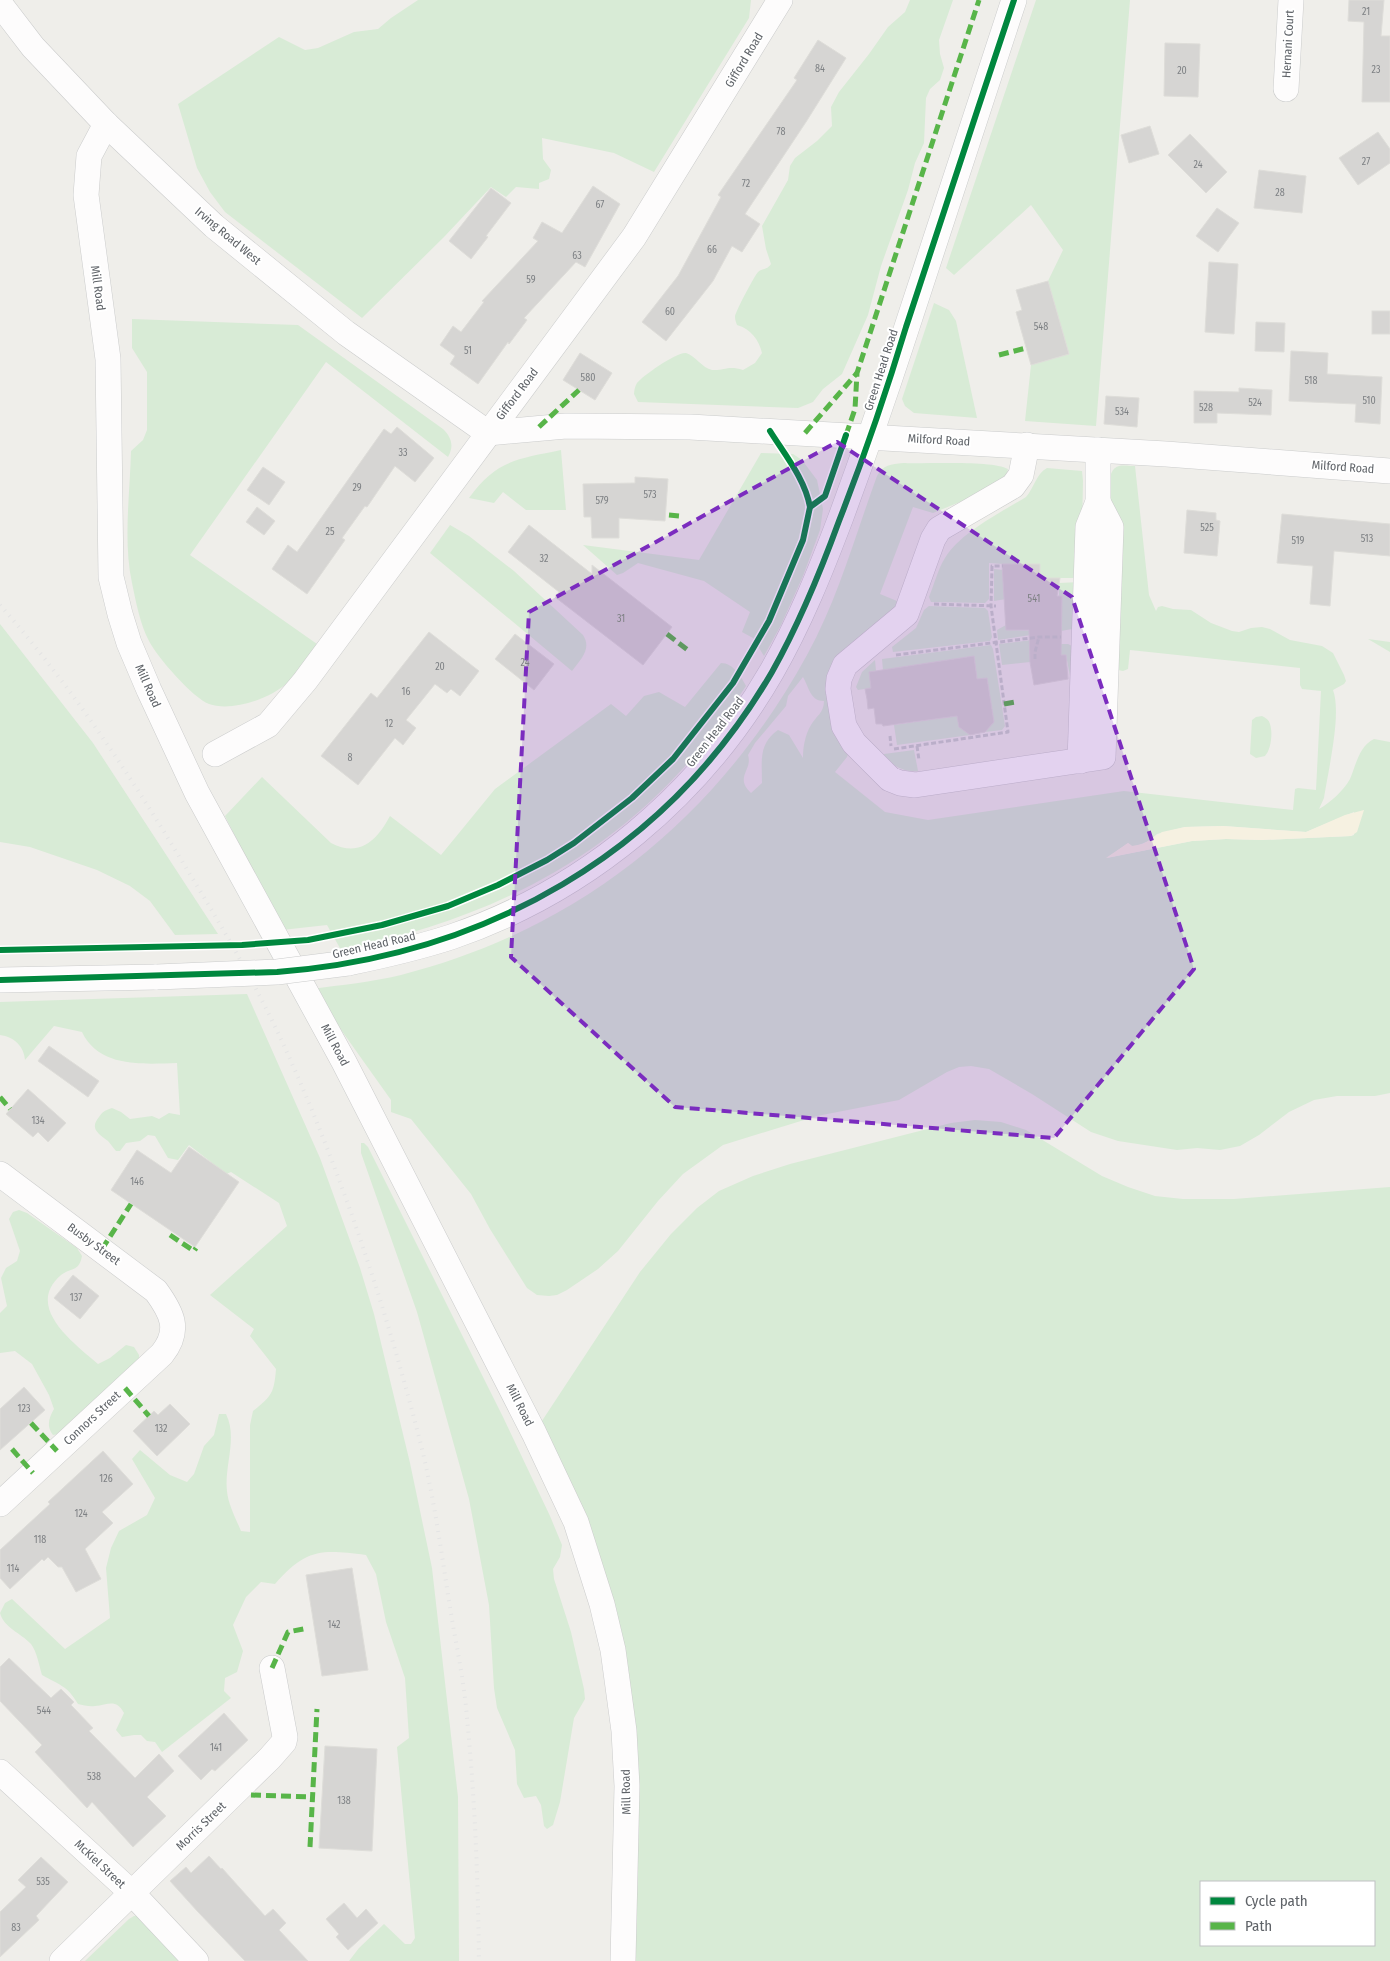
<svg xmlns="http://www.w3.org/2000/svg" width="1390" height="1961" font-family="'Fira Sans Condensed',sans-serif">
  <style>
    .green { fill: #d8ebd6; fill-rule: evenodd }
    .sand { fill: #f6f1e1 }
    .building { fill: #d6d5d3; stroke: #deddd9 }
    .lines { fill: none; stroke-linecap: round; stroke-linejoin: round }
    .minor-casing { stroke: #cbcccc; stroke-width: 26 }
    .path { stroke: #cacfcc; stroke-width: 3; stroke-dasharray: 5 2.5; stroke-linecap: butt }
    .minor { stroke: #fdfcfc; stroke-width: 25 }
    .rail { stroke: #e4e4e4; stroke-width: 4; stroke-dasharray: 1 6; stroke-linecap: butt }
    .minor-bridge-casing { stroke: #cbcccc; stroke-width: 26; stroke-linecap: butt }
    .minor-bridge { stroke: #fdfcfc; stroke-width: 25 }
    .quiet { stroke: #58b549; stroke-width: 5; stroke-dasharray: 10 5; stroke-linecap: butt }
    .cycleway-casing { stroke: #fff; stroke-width: 9 }
    .cycleway { stroke: #00873e; stroke-width: 6 }
    .marked { fill: #7b2cbf; fill-opacity: 0.2; stroke: #7b2cbf; stroke-width: 4; stroke-dasharray: 10 6; stroke-linejoin: round }
    .labels { text-anchor: middle; stroke-width: 4; stroke-linejoin: round; paint-order: stroke }
    .number-label { font-size: 10px; fill: #7e8184 }
    .street-label { font-size: 12px; fill: #5f6368; stroke: #fff }
  </style>
  <rect width="100%" height="100%" fill="#efeeea"/>
  <g class="green">
    <path d="M418 0H751L749 18 654 172 614 153 542 138 543 159 551 170 549 179 539 183V189L516 187 506 197 491 187 444 237 362 318 225 212 210 192 197 168 178 104 279 37 305 50 318 48 354 32 378 29 391 18Z"/>
    <path d="M910 0H953L939 40 940 54 944 68 940 80 930 89 926 98 924 143 915 163 908 190 881 266 868 315 842 374 823 389 813 402 798 408 638 402 634 394C634 391 635 386 637 383 642 376 678 351 686 353 696 356 702 368 712 370 724 371 728 365 743 370L755 363 762 353C759 340 751 329 737 325 736 322 735 320 735 317 734 314 755 275 758 272 763 268 767 270 771 264L766 249 762 226 788 180 790 166 795 158 817 141 832 126 831 107 839 92 869 54 888 27 905 12Z"/>
    <path d="M1036 0H1130L1096 426 1025 421 1031 365 1069 354 1048 281 1063 250 1031 205 954 275 946 268Z"/>
    <path d="M934 303 949 310 956 321 977 418 914 413 905 406 902 399Z"/>
    <path d="M132 319 298 325 443 429C452 438 454 446 448 457L326 362 190 555 317 644C308 657 299 673 287 683 270 699 231 712 209 704 193 698 157 657 149 641 140 624 136 602 132 583 123 542 130 493 131 451L143 440 147 430V372L132 348Z"/>
    <path d="M561 450 566 510H526L503 492 494 503 469 498C496 460 518 459 561 450Z"/>
    <path d="M761 453 793 454 802 460 817 480 823 509 820 530 803 576 781 625 764 656 753 638 742 632 750 612 704 581 638 563 623 573 617 575 583 545 699 560Z"/>
    <path d="M903 463C925 464 992 460 1008 469L1006 476 977 495 933 513 913 507 880 594 897 601 895 608 841 654 848 754 847 757 835 772 885 812 928 820 1124 791 1293 810 1295 789 1298 788 1316 790 1321 691 1302 689 1300 685V668L1130 650 1128 669 1123 671 1118 670 1115 518C1112 506 1102 471 1119 466 1123 465 1130 466 1135 466L1149 595 1156 611 1158 607 1162 606 1173 609 1191 610 1211 623 1232 631 1239 632 1251 628 1262 627 1270 629 1290 640 1322 646 1333 653 1344 675 1346 681 1344 684 1333 690C1342 714 1328 771 1324 798L1319 809C1330 803 1344 790 1350 779 1356 765 1359 746 1374 739L1390 742V1093L1375 1096H1337L1314 1100 1289 1112 1259 1135 1240 1146 1220 1150 1197 1148 1177 1150 1118 1141 1091 1132 1032 1094 989 1069 971 1066 959 1067 947 1072 899 1100 817 1116 723 1145 683 1174 658 1201 618 1251 598 1269 567 1290 557 1295 549 1296 537 1295 527 1288 490 1229 471 1194 411 1119 391 1112V1100L312 989C341 985 372 982 401 975 581 929 718 817 807 655 838 599 855 536 877 476 883 465 891 464 903 463ZM803 677C809 687 810 701 824 701 824 713 816 716 811 725 805 735 803 747 803 758L789 735 778 730C758 744 762 762 762 783L751 793C734 777 753 770 748 755L755 743 786 706 788 696ZM1354 812V835L1351 836 1262 840 1226 839 1192 841 1107 858 1128 843 1132 846H1136L1149 841 1157 834 1185 827 1223 826 1306 832Z"/>
    <path d="M1047 468 1082 471 1083 481 1081 578H1040L1003 564 989 563V599L985 603 931 602 929 597C934 585 938 569 945 558 961 532 1000 513 1026 497 1034 488 1036 474 1047 468Z"/>
    <path d="M450 525 469 536 514 571 583 635C592 649 581 659 572 671L430 553Z"/>
    <path d="M994 569 1003 570 1006 599 994 601Z"/>
    <path d="M1080 582 1075 626 1072 629 1061 631 1062 596H1059V583Z"/>
    <path d="M929 606 985 608 988 611 992 637 990 641 893 652 892 647 916 628 924 610Z"/>
    <path d="M0 624 93 743 218 934 175 935 150 901 130 886 97 870 30 847 0 842Z"/>
    <path d="M1006 625V630L1057 631 998 640 997 630Z"/>
    <path d="M1368 639 1390 642V652Z"/>
    <path d="M1032 640 1030 662 1002 665 999 644Z"/>
    <path d="M1057 644H1068L1072 646 1071 681 1066 655 1038 659Z"/>
    <path d="M991 645 993 649 1005 726 1002 730 985 732 994 722 987 678 977 679 974 656 883 670 882 659Z"/>
    <path d="M875 660 876 671 869 672 871 688 858 690 856 687 862 672Z"/>
    <path d="M721 663C733 663 741 676 746 686 730 710 713 734 694 756 599 866 481 921 341 950L327 925 282 930 225 816 262 777 331 843C360 858 377 840 390 816L441 855 495 789 611 704 626 716 644 696 659 692 685 707Z"/>
    <path d="M957 716 959 727 970 735 897 745 894 725Z"/>
    <path d="M1262 716C1266 718 1269 720 1270 724 1273 733 1271 750 1265 756L1256 758 1250 754 1252 720 1256 717Z"/>
    <path d="M914 750 918 771C904 773 891 764 881 756L884 754Z"/>
    <path d="M247 994 320 1158 360 1268 374 1314 410 1463 432 1568 458 1797 459 1961H349L359 1948 384 1924 405 1944H411L415 1938 397 1747 409 1738 405 1678 386 1622 376 1574 366 1555C320 1549 306 1549 275 1584L261 1582 246 1597 233 1625 243 1651 237 1672 225 1678 224 1691 231 1698 162 1752 155 1742 147 1741 141 1735H134L122 1737 116 1730 124 1713C116 1698 108 1705 95 1706 90 1707 83 1705 78 1704 67 1685 59 1685 42 1675 39 1665 37 1652 31 1644 21 1633 4 1628 0 1613L5 1603 12 1599 65 1649 110 1618 106 1568 111 1548 119 1531 147 1515 155 1498 132 1459 140 1450 170 1475 187 1482 194 1474 204 1446 214 1435 219 1414H226C238 1438 224 1466 227 1491 228 1504 236 1519 241 1531L250 1532V1425L253 1411C272 1396 274 1393 276 1369L250 1336 254 1329 210 1295 287 1226 279 1203 231 1172 224 1175 214 1171 211 1162 189 1145 178 1160 168 1158 155 1136 148 1135 140 1141 126 1143 120 1151H116C113 1148 111 1144 108 1141 99 1134 89 1129 99 1117 103 1111 106 1110 112 1108L121 1112 130 1119 152 1116 159 1119 169 1113 180 1115 177 1063C143 1064 99 1068 82 1032L54 1026 25 1060C24 1046 14 1037 0 1035V1002Z"/>
    <path d="M975 1120 1001 1122 1026 1130 1102 1176 1128 1187 1155 1196 1183 1199H1234L1390 1187V1961H623L619 1690 534 1433 640 1272 671 1234 697 1208 719 1191 753 1176 790 1164 951 1123ZM1201 1882H1374V1945H1201Z"/>
    <path d="M361 1143H364L368 1147 503 1417 550 1516 562 1545 560 1557 553 1569 554 1579 571 1632 584 1689 585 1699 574 1718 560 1802 553 1825 547 1829 544 1826 541 1805 536 1796 524 1798 517 1784 515 1750 497 1708 494 1688 489 1605 469 1499 417 1312 361 1153Z"/>
    <path d="M19 1210 27 1213 77 1248 82 1256C79 1272 72 1267 61 1275 24 1307 74 1343 98 1364L110 1358 126 1345 134 1347 139 1355V1359L58 1434 53 1435C46 1426 49 1418 54 1409L49 1395 32 1364 15 1351 0 1353V1313L7 1306 1 1278 6 1268 17 1261 20 1251 9 1219 13 1212Z"/>
    <path d="M134 1916H137L183 1961H85L129 1919Z"/>
  </g>
  <path class="sand" d="M1364 810 1357 832 1351 836 1262 840 1226 839 1192 841 1106 858 1128 843 1132 846 1143 844 1162 832 1185 827 1223 826 1306 832 1345 815Z"/>
  <g class="building">
    <path d="M1349 0H1384L1381 36H1390V102H1362L1364 22 1348 21Z"/>
    <path d="M818 40 846 58 806 122 745 214 760 224 742 252 732 246 713 281 666 341 642 322 678 276 721 197 718 195 797 80 794 78Z"/>
    <path d="M1165 43 1200 44 1198 97 1164 96Z"/>
    <path d="M1150 126 1159 154 1129 163 1121 135Z"/>
    <path d="M1378 132 1390 149V163L1358 185 1339 158Z"/>
    <path d="M1190 134 1227 172 1206 193 1168 155Z"/>
    <path d="M1259 170 1306 176 1302 213 1254 208Z"/>
    <path d="M593 186 620 204 585 267 576 262 524 318 527 320 509 344 508 342 478 384 450 364 455 356 440 345 453 326 461 332 484 302 482 301 538 241 533 238 542 222 562 233Z"/>
    <path d="M491 188 511 203 486 236 488 237 471 259 449 241Z"/>
    <path d="M1217 208 1239 223 1218 252 1196 236Z"/>
    <path d="M1209 262 1238 264 1234 334 1205 332Z"/>
    <path d="M1048 281 1069 354 1031 365 1016 312 1022 310 1016 290Z"/>
    <rect x="1372" y="311" width="18" height="23"/>
    <path d="M1256 322 1285 323 1284 352 1255 351Z"/>
    <path d="M1291 351 1328 353 1327 374 1382 377 1380 424 1355 422 1356 404 1289 401Z"/>
    <path d="M580 353 612 373 595 400 563 380Z"/>
    <path d="M1239 388 1272 390 1271 415 1217 413V423H1194V391L1239 392Z"/>
    <path d="M1106 396 1139 398 1137 427 1104 424Z"/>
    <path d="M397 427 434 458 415 482 395 466 367 507 365 506 342 538 345 540 307 594 272 569 288 545 297 552 384 429 391 434Z"/>
    <path d="M263 467 285 482 269 505 247 490Z"/>
    <path d="M635 477 668 479 665 521 619 518V538H592L591 517H584L583 484 635 483Z"/>
    <path d="M257 507 275 521 264 535 246 522Z"/>
    <path d="M1187 510 1216 513V520L1220 521 1217 556 1184 553Z"/>
    <path d="M1282 514 1390 524V556L1334 551 1330 606 1310 604 1313 566 1277 563Z"/>
    <path d="M529 525 592 574V565L672 627 643 665 555 597 559 592 508 552Z"/>
    <path d="M1002 564H1040V578H1060L1057 596H1062L1061 655H1066L1068 679 1034 685 1030 662 1029 630H1006Z"/>
    <path d="M429 632 479 671 460 696 451 689 447 693 435 684 406 720 416 728 403 745 395 738 358 785 321 756 371 693 377 698Z"/>
    <path d="M515 634 554 664 534 690 495 659Z"/>
    <path d="M974 656 977 679 987 678 994 722 985 732 970 735 959 727 957 716 883 726 882 724H876L874 708 868 709 867 699 865 689 871 688 869 672Z"/>
    <path d="M49 1046 99 1081 88 1097 38 1061Z"/>
    <path d="M28 1089 66 1123 48 1142 38 1132 33 1137 6 1114Z"/>
    <path d="M189 1147 239 1182 195 1247 111 1190 137 1150 171 1173Z"/>
    <path d="M73 1275 99 1296 80 1319 54 1298Z"/>
    <path d="M24 1387 45 1410 0 1450V1409Z"/>
    <path d="M170 1404 190 1424 157 1456 133 1431 154 1411 158 1415Z"/>
    <path d="M103 1451 133 1484 102 1512 113 1523 85 1549 101 1579 76 1592 62 1567H58L48 1557 44 1561 42 1559 10 1589 0 1578V1550L50 1504 48 1502Z"/>
    <path d="M352 1568 368 1670 322 1676 306 1575Z"/>
    <path d="M9 1658 51 1698 61 1689 74 1702 71 1705 93 1728 89 1731 135 1778 159 1754 174 1771 147 1797 166 1816 133 1847 92 1802 87 1808 35 1752 42 1745 0 1701V1667Z"/>
    <path d="M224 1713 248 1740 215 1771 212 1769 201 1780 178 1756Z"/>
    <path d="M325 1746 377 1749 372 1851 319 1848Z"/>
    <path d="M209 1856 221 1869 222 1868 265 1916 273 1909 286 1923 279 1930 308 1961H245L198 1912 170 1881 186 1867 191 1873Z"/>
    <path d="M41 1857 68 1882 36 1916 39 1920 0 1957V1912L26 1887 18 1880Z"/>
    <path d="M344 1903 357 1918 366 1909 378 1923 348 1950 336 1937 339 1934 326 1919Z"/>
  </g>
  <g class="lines">
    <g class="minor-casing">
      <g id="minor">
        <path d="M0 4 33 47 106 124 214 226 346 333 488 433 566 426 690 427 1166 454 1390 471"/>
        <path d="M1286 89 1291 0"/>
        <path d="M106 124 89 156 86 195 108 359 111 577 120 614 129 643 149 690 197 793 344 1062 534 1433 576 1522 602 1604 613 1650 624 1731 627 1786 623 1961"/>
        <path d="M1027 445 1021 475 1013 486 939 529 933 539 906 614 845 665 839 679 838 689 844 726 854 743 890 779 900 783 915 785 1103 757 1111 527 1098 502"/>
        <path d="M215 754 268 725 305 681 634 237 780 0"/>
        <path d="M1080 761 1088 527 1098 502V450"/>
        <path d="M348 963C382 956 417 948 451 937 586 891 701 795 772 671 800 622 821 570 841 517 862 460 882 403 901 345 938 230 976 115 1014 0"/>
        <path d="M0 980 157 977"/>
        <path d="M0 1174 156 1291C172 1313 181 1330 162 1354L0 1504"/>
        <path d="M0 1772 132 1893 196 1961"/>
        <path d="M62 1961 270 1758 284 1742 285 1737 272 1668"/>
      </g>
    </g>
    <g class="path">
      <path d="M934 604 996 606"/>
      <path d="M896 655 1039 637H1061"/>
      <path d="M1035 659V652L1039 637"/>
      <path d="M890 736 891 746"/>
      <path d="M917 746 919 760"/>
      <path d="M894 749 1008 732 991 606 992 566H1003"/>
    </g>
    <use href="#minor" class="minor"/>
    <path class="rail" d="M0 605C73 688 134 781 191 876 223 928 254 982 280 1037 340 1167 387 1310 422 1449 434 1499 441 1550 449 1601 455 1640 464 1679 467 1718 475 1799 478 1880 479 1961"/>
    <g class="minor-bridge-casing">
      <path id="minor-bridge" d="M157 977 277 972 348 963"/>
    </g>
    <use href="#minor-bridge" class="minor-bridge"/>
    <g class="quiet">
      <path d="M999 355 1026 348"/>
      <path d="M539 427 579 390"/>
      <path d="M805 433 857 373"/>
      <path d="M846 435 855 409 857 373 979 0"/>
      <path d="M669 515 680 516"/>
      <path d="M667 634 689 651"/>
      <path d="M1004 704 1015 702"/>
      <path d="M0 1097 10 1109"/>
      <path d="M170 1235 194 1251 196 1248"/>
      <path d="M102 1249 131 1204"/>
      <path d="M125 1388 149 1416"/>
      <path d="M31 1423 57 1451"/>
      <path d="M12 1449 33 1473"/>
      <path d="M272 1668 288 1632 308 1628"/>
      <path d="M251 1795 314 1797"/>
      <path d="M310 1847 317 1709"/>
    </g>
    <g class="cycleway-casing">
      <g id="cycleway">
        <path d="M770 431C785 455 805 479 810 507"/>
        <path d="M0 950 242 945 308 940 382 925 448 906 498 885 547 860 574 843 632 798 673 759 733 683 769 621 803 540 810 507 825 496 846 435"/>
        <path d="M0 980 277 972C485 956 666 854 772 672 799 624 820 573 839 521 864 457 886 393 906 327 941 218 978 109 1014 0"/>
      </g>
    </g>
    <use href="#cycleway" class="cycleway"/>
  </g>
  <path class="marked" d="M837 442 1072 597 1194 969 1054 1138 675 1107 511 957 529 612Z"/>
  <g class="labels">
    <g class="number-label">
      <text x="1366" y="15">21</text>
      <text x="820" y="72">84</text>
      <text x="1376" y="73">23</text>
      <text x="1182" y="74">20</text>
      <text x="781" y="135">78</text>
      <text x="1366" y="165">27</text>
      <text x="1198" y="168">24</text>
      <text x="746" y="187">72</text>
      <text x="1280" y="196">28</text>
      <text x="600" y="208">67</text>
      <text x="712" y="253">66</text>
      <text x="577" y="259">63</text>
      <text x="531" y="283">59</text>
      <text x="670" y="315">60</text>
      <text x="1041" y="330">548</text>
      <text x="468" y="354">51</text>
      <text x="588" y="381">580</text>
      <text x="1311" y="384">518</text>
      <text x="1369" y="404">510</text>
      <text x="1255" y="406">524</text>
      <text x="1206" y="411">528</text>
      <text x="1122" y="415">534</text>
      <text x="403" y="456">33</text>
      <text x="357" y="491">29</text>
      <text x="650" y="498">573</text>
      <text x="602" y="504">579</text>
      <text x="1207" y="531">525</text>
      <text x="330" y="535">25</text>
      <text x="1367" y="542">513</text>
      <text x="1298" y="544">519</text>
      <text x="544" y="562">32</text>
      <text x="1034" y="602">541</text>
      <text x="621" y="622">31</text>
      <text x="525" y="666">24</text>
      <text x="440" y="670">20</text>
      <text x="406" y="695">16</text>
      <text x="389" y="727">12</text>
      <text x="350" y="761">8</text>
      <text x="38" y="1124">134</text>
      <text x="137" y="1185">146</text>
      <text x="76" y="1301">137</text>
      <text x="24" y="1412">123</text>
      <text x="161" y="1432">132</text>
      <text x="106" y="1482">126</text>
      <text x="81" y="1517">124</text>
      <text x="40" y="1543">118</text>
      <text x="13" y="1572">114</text>
      <text x="334" y="1628">142</text>
      <text x="44" y="1714">544</text>
      <text x="216" y="1751">141</text>
      <text x="94" y="1780">538</text>
      <text x="344" y="1804">138</text>
      <text x="43" y="1885">535</text>
      <text x="16" y="1931">83</text>
    </g>
    <g class="street-label">
      <text transform="translate(1288 44) rotate(-87)" y="4">Hernani Court</text>
      <text transform="translate(744 60) rotate(-59)" y="4">Gifford Road</text>
      <text transform="translate(228 236) rotate(40)" y="4">Irving Road West</text>
      <text transform="translate(98 288) rotate(82)" y="4">Mill Road</text>
      <text transform="translate(881 370) rotate(-72)" y="4">Green Head Road</text>
      <text transform="translate(517 394) rotate(-53)" y="4">Gifford Road</text>
      <text transform="translate(939 440) rotate(3)" y="4">Milford Road</text>
      <text transform="translate(1343 467) rotate(4)" y="4">Milford Road</text>
      <text transform="translate(148 686) rotate(66)" y="4">Mill Road</text>
      <text transform="translate(715 732) rotate(-52)" y="4">Green Head Road</text>
      <text transform="translate(374 945) rotate(-13)" y="4">Green Head Road</text>
      <text transform="translate(335 1045) rotate(62)" y="4">Mill Road</text>
      <text transform="translate(94 1244) rotate(36)" y="4">Busby Street</text>
      <text transform="translate(520 1405) rotate(63)" y="4">Mill Road</text>
      <text transform="translate(92 1418) rotate(-43)" y="4">Connors Street</text>
      <text transform="translate(626 1792) rotate(-91)" y="4">Mill Road</text>
      <text transform="translate(201 1826) rotate(-44)" y="4">Morris Street</text>
      <text transform="translate(100 1864) rotate(43)" y="4">McKiel Street</text>
    </g>
  </g>
  <rect x="1200" y="1881" width="175" height="65" fill="#ffffff" stroke="#bfc1c3"/>
  <rect x="1210" y="1897" width="25" height="8" fill="#00873e" stroke="#bfc1c3"/>
  <text x="1245" y="1906" font-size="15" fill="#5f6368">Cycle path</text>
  <rect x="1210" y="1922" width="25" height="8" fill="#58b549" stroke="#bfc1c3"/>
  <text x="1245" y="1931" font-size="15" fill="#5f6368">Path</text>
</svg>
